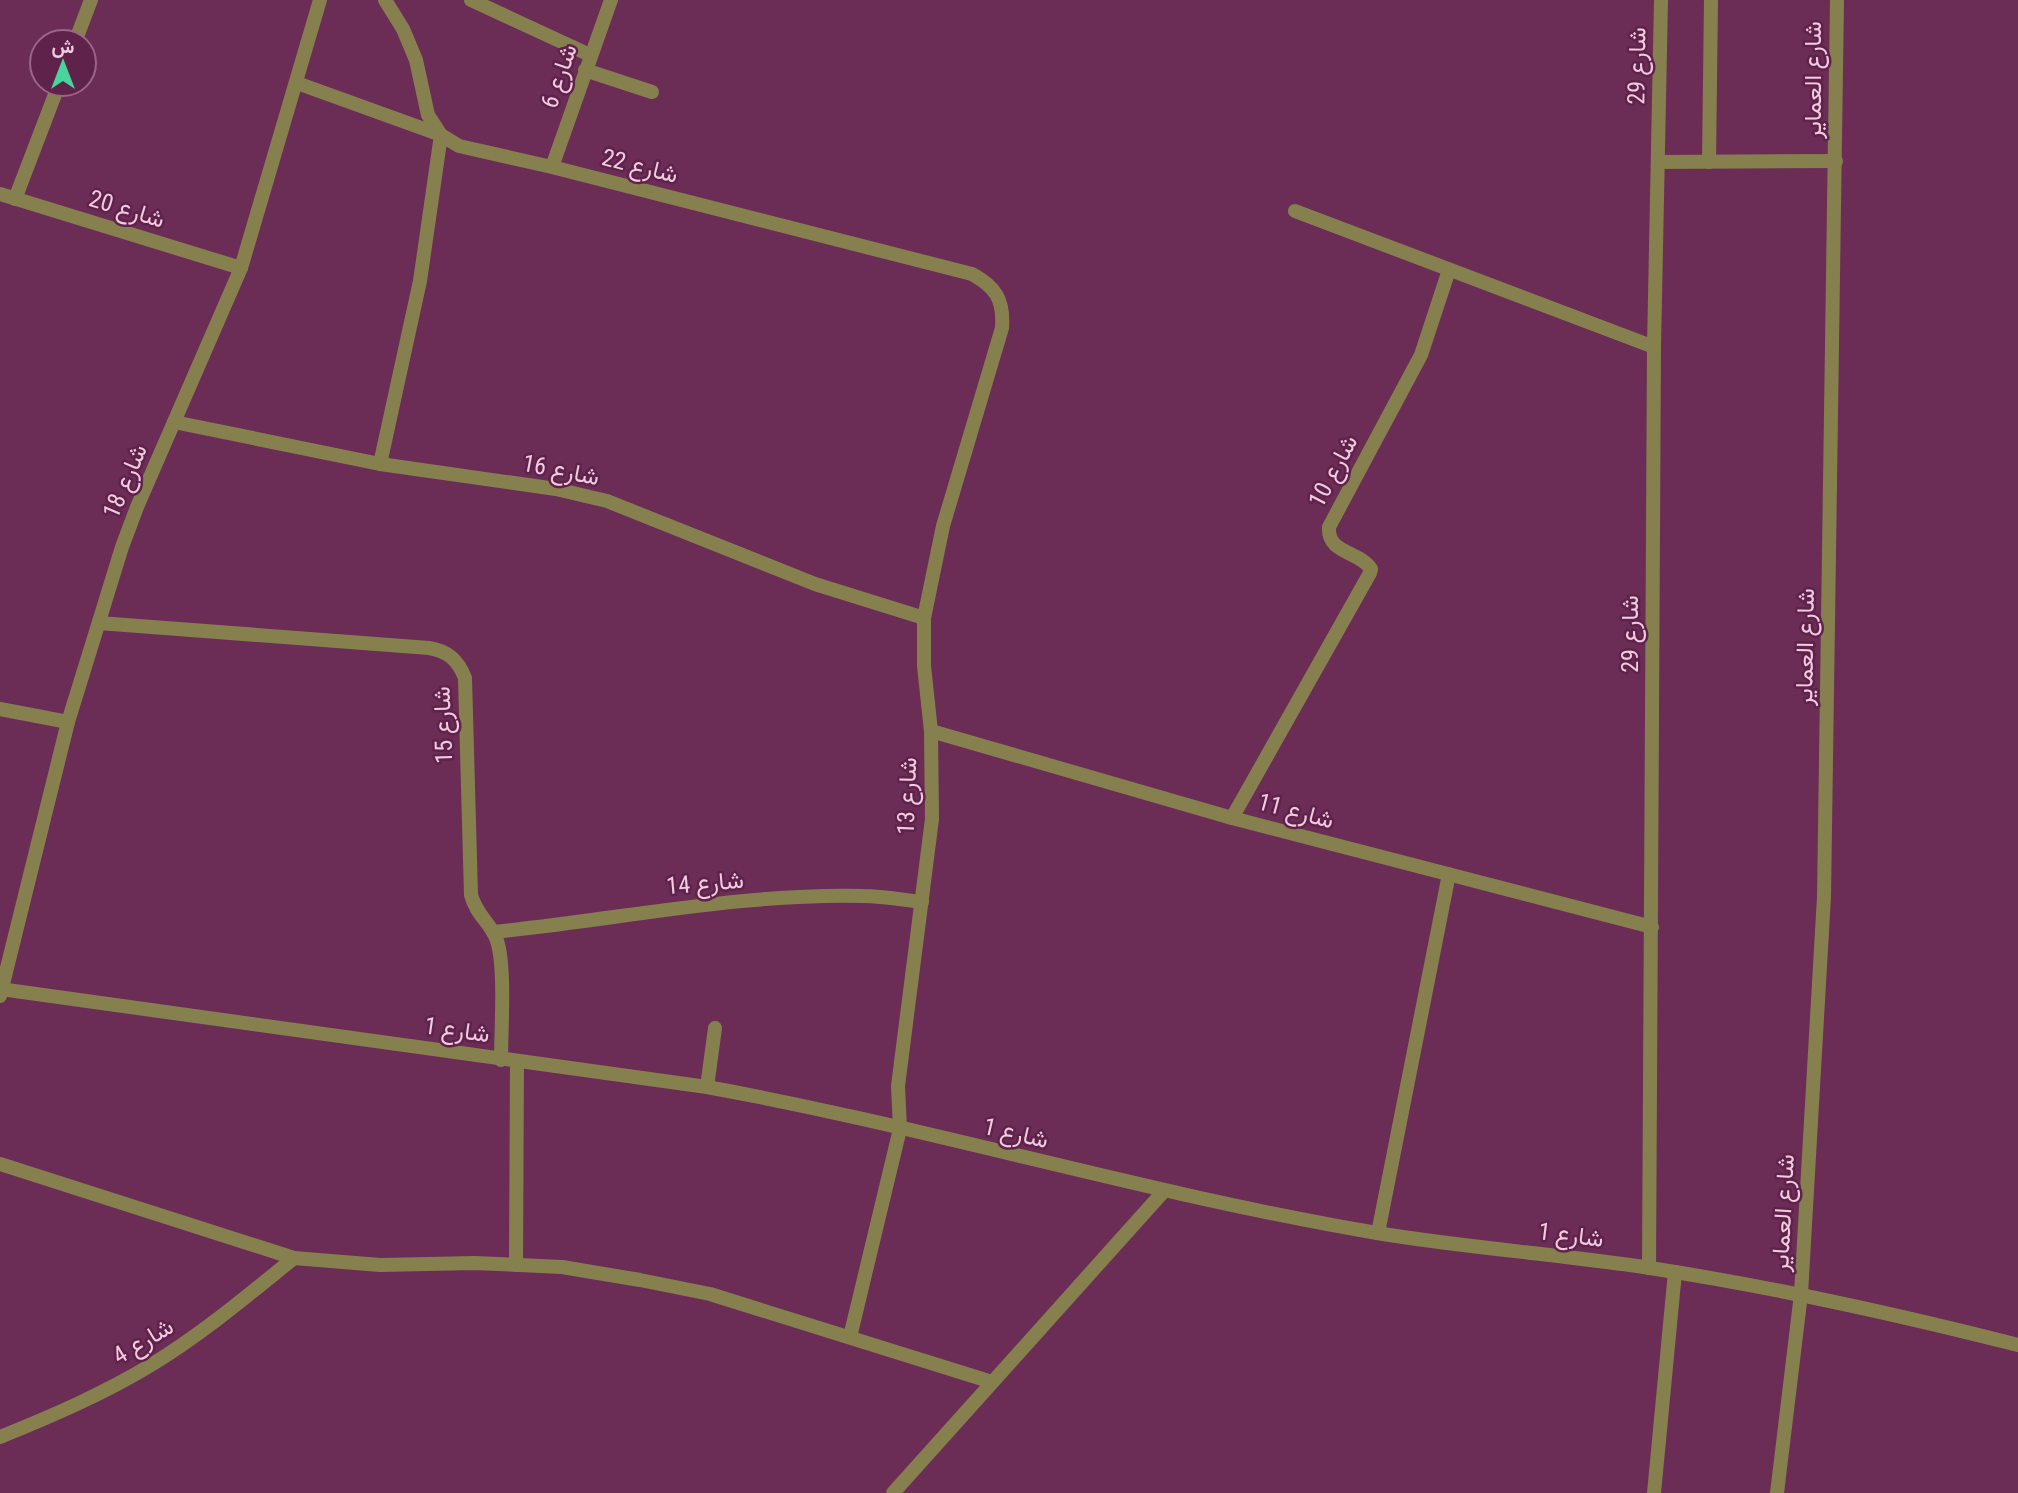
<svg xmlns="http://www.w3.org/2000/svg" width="2018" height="1493" font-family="'Roboto Condensed',Vazirmatn,sans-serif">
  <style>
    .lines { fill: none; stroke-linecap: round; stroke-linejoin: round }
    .minor { stroke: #86804f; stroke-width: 14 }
    .labels { text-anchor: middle; stroke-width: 5; stroke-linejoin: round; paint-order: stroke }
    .street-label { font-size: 24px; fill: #f2cbe1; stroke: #5f224b }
  </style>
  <rect width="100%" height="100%" fill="#6b2d55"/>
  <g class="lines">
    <g class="minor">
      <path d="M385 0 403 29 416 60 428 115 441 135 459 146 552 167 972 274C996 287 1004 300 1002 328L943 526 924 618V666L931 731 932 819 898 1086 900 1129 850 1337"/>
      <path d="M471 0 590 55"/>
      <path d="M75 42 91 0"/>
      <path d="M585 70 652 92"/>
      <path d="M297 83 441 135 420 281 380 464"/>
      <path d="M1658 162 1836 161"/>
      <path d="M1709 162 1711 0"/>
      <path d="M552 167 611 0"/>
      <path d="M0 194 241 268"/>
      <path d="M15 199 59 84"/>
      <path d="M1295 211 1654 347"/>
      <path d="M174 422 380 464 556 489 607 501 815 584 924 618"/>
      <path d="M99 623 429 648C448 651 458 660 465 678L471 895C477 916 489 921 496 938 506 962 501 1031 501 1060"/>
      <path d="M0 709 68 722"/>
      <path d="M931 731 1232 818 1652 927"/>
      <path d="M1232 818 1370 573 1371 569C1360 551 1327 554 1329 527L1421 355 1449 270"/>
      <path d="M493 932C616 920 739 893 864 896 883 896 903 900 922 902"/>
      <path d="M0 989 707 1087C932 1128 1151 1195 1377 1233 1467 1248 1559 1254 1650 1268 1774 1287 1896 1314 2018 1345"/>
      <path d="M0 996 68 722 122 547 137 507 241 268 320 0"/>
      <path d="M707 1087 715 1028"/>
      <path d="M0 1164 294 1258 380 1265 475 1263 562 1267 640 1280 710 1294 992 1382"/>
      <path d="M1378 1233 1449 874"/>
      <path d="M516 1265 517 1062"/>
      <path d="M1649 1268 1654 347 1661 0"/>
      <path d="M0 1437C52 1416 103 1394 151 1365 202 1334 247 1296 294 1258"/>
      <path d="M893 1493 1164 1191"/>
      <path d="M1654 1493 1675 1272"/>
      <path d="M1777 1493 1801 1294 1824 897 1837 0"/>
    </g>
  </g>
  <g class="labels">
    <g class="street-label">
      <text transform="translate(1637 66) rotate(-89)" y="8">شارع 29</text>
      <text transform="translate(559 76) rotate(-71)" y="8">شارع 6</text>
      <text transform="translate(1813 80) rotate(-90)" y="8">شارع العماير</text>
      <text transform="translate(640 166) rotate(14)" y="8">شارع 22</text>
      <text transform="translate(127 209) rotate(17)" y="8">شارع 20</text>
      <text transform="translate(561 470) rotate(11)" y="8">شارع 16</text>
      <text transform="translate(1333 471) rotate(-62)" y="8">شارع 10</text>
      <text transform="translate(125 481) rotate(-67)" y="8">شارع 18</text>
      <text transform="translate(1630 634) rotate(-90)" y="8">شارع 29</text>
      <text transform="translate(1805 647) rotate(-89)" y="8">شارع العماير</text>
      <text transform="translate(443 725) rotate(-92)" y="8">شارع 15</text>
      <text transform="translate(907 796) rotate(-88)" y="8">شارع 13</text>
      <text transform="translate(1296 811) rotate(15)" y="8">شارع 11</text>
      <text transform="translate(705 883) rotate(-5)" y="8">شارع 14</text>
      <text transform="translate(457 1030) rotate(8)" y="8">شارع 1</text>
      <text transform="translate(1016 1133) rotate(13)" y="8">شارع 1</text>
      <text transform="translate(1783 1213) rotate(-87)" y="8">شارع العماير</text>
      <text transform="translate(1571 1235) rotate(7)" y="8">شارع 1</text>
      <text transform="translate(143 1341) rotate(-31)" y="8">شارع 4</text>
    </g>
  </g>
  <g transform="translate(63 63)"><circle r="33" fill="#5f224b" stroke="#9a6687" stroke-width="2"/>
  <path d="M0-5L12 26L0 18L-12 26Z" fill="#49d49c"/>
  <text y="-10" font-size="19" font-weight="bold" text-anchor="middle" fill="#f2cbe1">ش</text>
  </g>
</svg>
